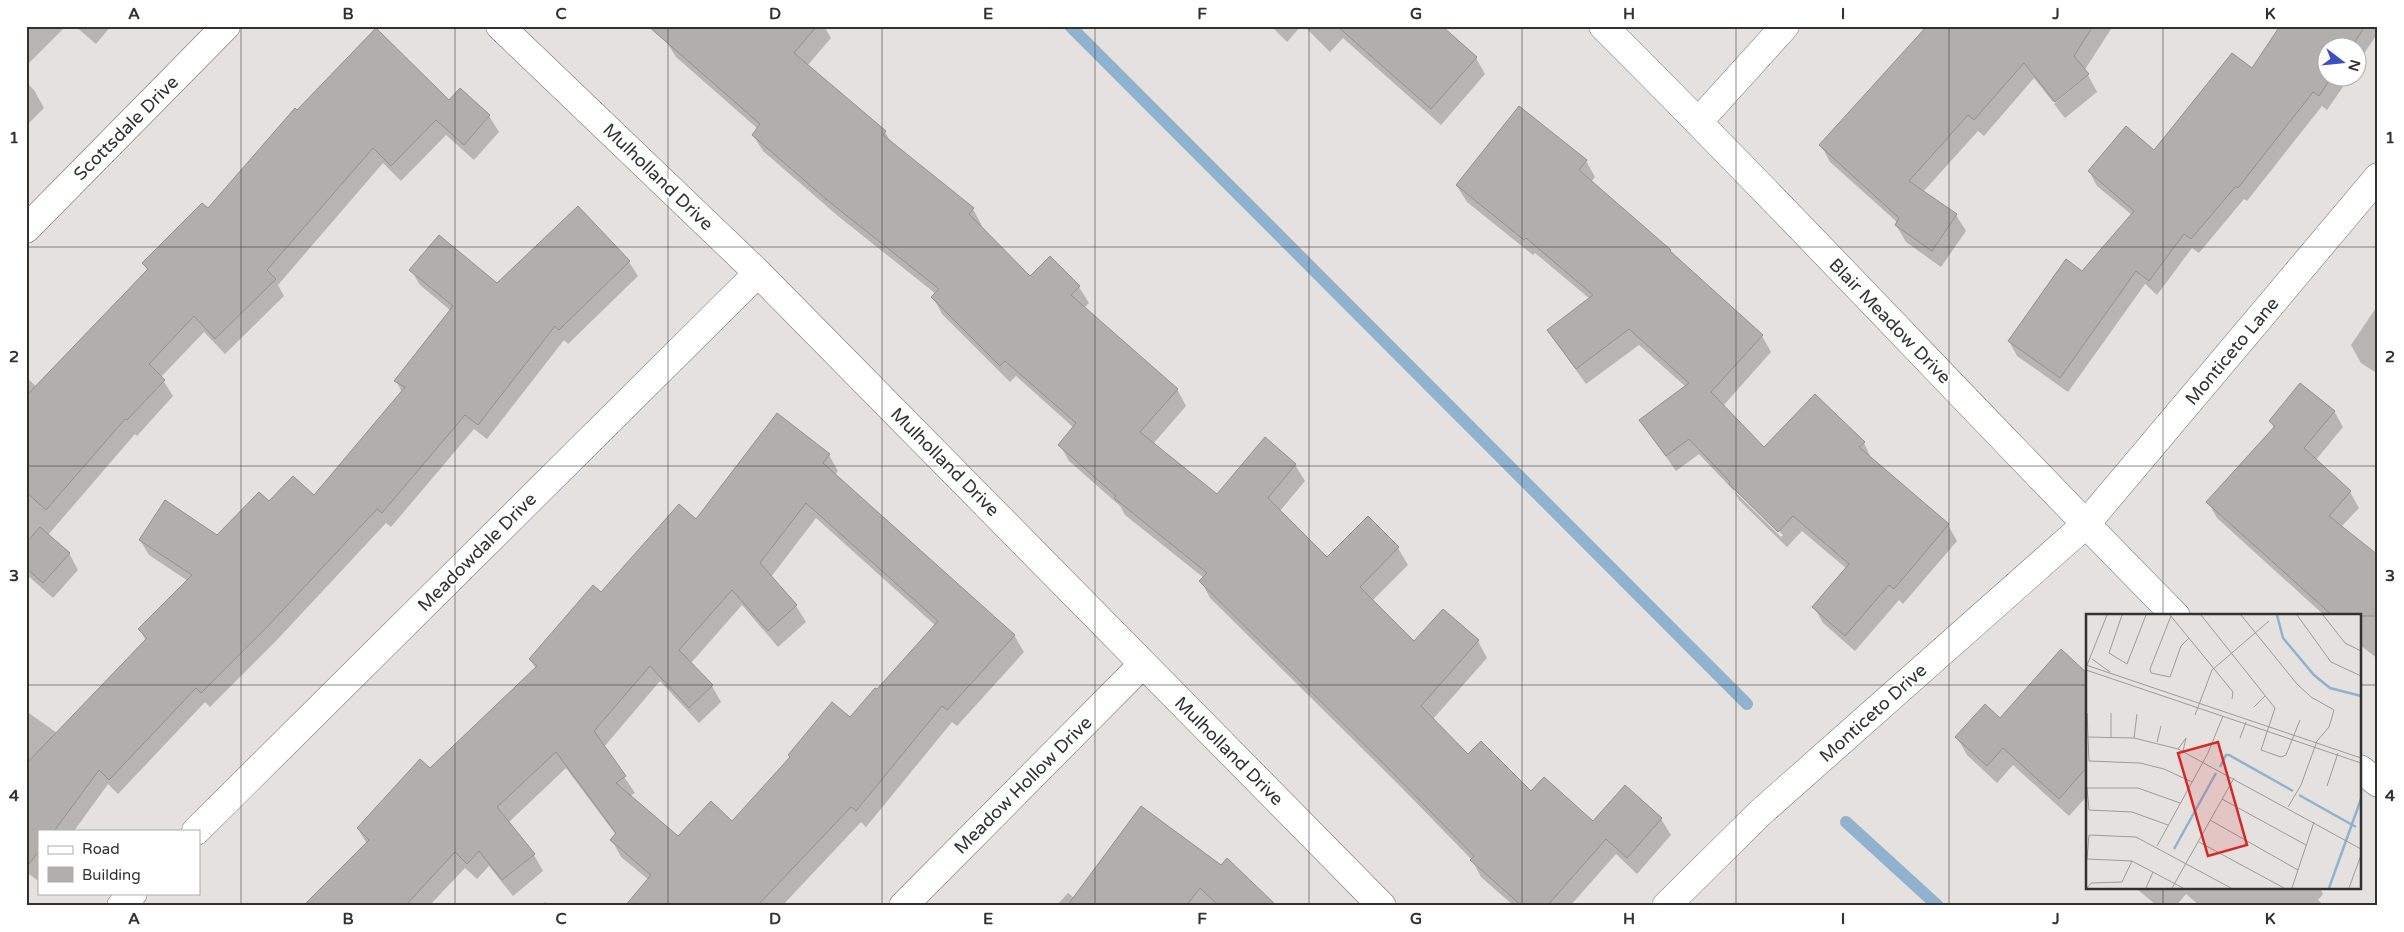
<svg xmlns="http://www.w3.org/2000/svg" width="2404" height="932" font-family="'Varela Round',sans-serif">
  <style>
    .shadow { fill: #0003; fill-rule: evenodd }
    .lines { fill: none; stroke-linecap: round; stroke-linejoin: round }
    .stream { stroke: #90b2cf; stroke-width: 12 }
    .building { fill: #b2aeac; stroke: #94908e; fill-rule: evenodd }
    .minor-casing { stroke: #74706e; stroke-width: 29 }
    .minor { stroke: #fff; stroke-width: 28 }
    .grid { fill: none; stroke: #323130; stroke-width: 1; stroke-opacity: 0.55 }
    .labels { text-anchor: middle; stroke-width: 4; stroke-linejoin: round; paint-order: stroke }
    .street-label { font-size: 18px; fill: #323130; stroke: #fff }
    .inset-river { fill: none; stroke: #90b2cf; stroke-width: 2.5 }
    .inset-road { fill: none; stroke: #9d9b98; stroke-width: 1 }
    .view { fill: #d62828; fill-opacity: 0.15; stroke: #d62828; stroke-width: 2.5 }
    .inset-edge { fill: none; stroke: #323130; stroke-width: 2.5 }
    .neatline { fill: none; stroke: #323130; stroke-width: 2 }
    .grid-label { font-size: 16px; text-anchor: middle; font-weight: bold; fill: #323130 }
  </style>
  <rect width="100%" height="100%" fill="#e5e1de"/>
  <g class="shadow">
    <path d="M26 26H66L26 66Z"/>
    <path d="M75 26H111L96 44Z"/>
    <path d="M668 26H824L831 38 807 66 885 132 892 144 973 209 982 226 981 227 1030 277 1079 287 1089 303 1084 308 1177 389 1186 406 1153 444 1217 496 1295 465 1305 481 1280 511 1327 559 1368 518 1398 548 1408 565 1372 601 1415 643 1478 641 1487 658 1433 719 1468 756 1531 793 1593 823 1661 819 1671 835 1637 874 1616 854 1570 906H1514L1481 877 1472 860 1397 783 1210 598 1201 581 1204 578 1125 515 1120 506 1069 461 1060 445 1074 428 1016 376 1010 382 942 314 933 297 936 294 838 216 763 151 753 135 758 129 676 57 666 41Z"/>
    <path d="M1271 26H1301L1287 42Z"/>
    <path d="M1304 26H1440L1476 58 1485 74 1441 125 1343 38 1330 52Z"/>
    <path d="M1928 26H2113L2084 71 2087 74 2053 102 2034 78 1984 136 1978 131 1923 192 1956 215 1966 231 1941 267 1906 242 1896 225 1898 223 1830 162 1821 145Z"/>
    <path d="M2281 26H2378V33L2356 65V48H2326V78H2349L2327 110 2322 106 2247 201 2244 199 2199 253 2192 248 2157 295 2145 284 2068 392 2017 356 2009 341 2082 273 2132 215 2097 186 2089 171 2154 152 2252 70Z"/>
    <path d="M2088 75 2097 92 2065 118 2054 104Z"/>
    <path d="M26 82 34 90 44 108 26 126Z"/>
    <path d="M449 102 489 116 499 132 474 160 446 135 401 181 383 163 278 285 284 296 225 354 204 332 161 377 173 396 137 436 135 434 48 535 69 553 78 570 53 598 26 574V384L29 380 37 387 148 271 143 263 208 210 297 112Z"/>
    <path d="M1586 161 1595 177 1591 182 1670 250 1674 257 1762 336 1771 352 1723 406 1764 449 1864 443 1872 460 1948 525 1957 541 1903 604 1899 600 1855 651 1823 623 1814 607 1847 569 1802 531 1787 547 1739 500 1734 491 1781 537 1783 535 1734 487V491L1699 454 1676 471 1641 421 1686 387 1639 345 1586 384 1548 331 1590 299 1535 253 1533 255 1467 202 1457 186Z"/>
    <path d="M629 262 638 276 568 344 564 340 487 439 474 429 391 527 386 523 276 641 210 707 205 702 118 794 108 784 74 831H39V878L37 880 29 874 26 878V711L57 733 146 641 140 630 188 581 149 555 140 540 218 536 269 503 314 497 402 392 396 381 451 311 420 285 411 270 497 285Z"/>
    <path d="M2378 305V374L2361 363 2351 345Z"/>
    <path d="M2334 411 2343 427 2315 461 2350 492 2359 508 2341 527 2378 557V659L2360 645V616H2325L2217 518 2208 502 2274 428 2270 421Z"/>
    <path d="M829 455 838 471 835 475 1014 635 1024 652 957 726 952 722 866 827 861 822 782 906H627L649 880 621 857 612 840 616 835 566 768 508 823 534 855 543 871 513 896 489 866 477 879 465 868 429 906H304L367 844 358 829 430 769 536 669 530 659 601 594 696 521ZM816 518 936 626 851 718 732 823 678 838 630 796 635 793 604 747 660 681 699 723 721 702 712 686 691 663 742 605 778 647 806 622 796 606 771 577Z"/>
    <path d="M2088 675V795L2069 816 2013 765 1997 783 1967 755 1957 737 2000 720Z"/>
    <path d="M1221 867 1270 906H1056L1068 893 1074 898Z"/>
    <path d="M2136 888H2320L2323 894 2318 900 2325 906H2200L2186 894 2176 906H2157Z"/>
    <path d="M545 902 550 906H542Z"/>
  </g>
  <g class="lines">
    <g class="stream">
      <path d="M1070 26 1747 704"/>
      <path d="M1846 822 1938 906"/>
    </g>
  </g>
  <g class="building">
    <path d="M648 26H817L794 53 886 131 883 135 974 208 969 214 1030 276 1050 256 1080 286 1071 295 1178 389 1140 432 1217 494 1265 437 1296 464 1268 498 1327 557 1368 516 1399 547 1360 587 1414 641 1443 609 1479 640 1421 706 1468 754 1481 741 1531 791 1544 777 1593 821 1625 785 1662 818 1627 858 1606 839 1547 906H1522L1470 860 1474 856 1386 766 1199 581 1207 573 1114 498 1116 496 1058 445 1076 423 1005 361 1000 366 931 297 939 289 827 200 752 135 760 124Z"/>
    <path d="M1337 26H1442L1477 57 1431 109Z"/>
    <path d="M1927 26H2093L2074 56 2089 74 2055 102 2024 63 1974 120 1968 115 1909 181 1957 214 1932 251 1895 225 1899 218 1819 145Z"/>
    <path d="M2280 26H2365L2351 48H2326V78H2331L2319 96 2313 92 2238 188 2236 186 2191 239 2184 234 2149 281 2136 271 2060 378 2008 341 2066 259 2082 271 2134 211 2088 171 2126 126 2154 150 2232 53 2252 68Z"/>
    <path d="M376 28 449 100 460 88 490 115 464 145 436 120 391 166 373 148 267 270 276 279 215 339 194 316 149 364 165 380 127 420 125 419 46 510 26 492V396L148 269 142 263 202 203 208 208 295 108 297 110Z"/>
    <path d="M1519 106 1587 160 1579 170 1671 250 1670 251 1763 335 1711 392 1764 447 1815 394 1865 442 1859 447 1949 524 1894 589 1889 585 1845 636 1812 607 1849 564 1793 516 1778 532 1729 484 1730 482 1689 439 1666 456 1639 420 1689 383 1629 329 1576 369 1547 330 1593 295 1526 238 1524 240 1456 185Z"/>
    <path d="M578 206 630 261 559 330 555 326 478 425 465 415 382 513 377 509 268 626 201 693 196 688 109 780 99 770 54 831H39V851L26 868V764L147 638 138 629 192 575 139 540 165 500 217 535 259 492 269 501 293 476 314 495 405 387 394 381 453 306 409 270 439 235 497 283Z"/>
    <path d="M2300 383 2335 411 2304 448 2351 491 2329 516 2378 555V616H2333L2206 502 2275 426 2269 421Z"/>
    <path d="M777 413 830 454 823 463 1015 635 947 710 942 706 856 811 851 807 757 906H625L651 875 610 840 616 833 556 752 497 807 535 854 502 880 479 851 467 864 455 852 405 906H303L369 840 357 828 420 759 430 768 537 666 529 659 593 585 601 592 679 504 696 519ZM806 503 938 621 877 689 875 688 850 717 832 702 788 755 790 757 732 821 711 801 678 836 616 783 626 776 594 731 650 666 689 708 713 685 679 650 732 590 768 631 797 605 760 563Z"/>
    <path d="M40 527 70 553 43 583 26 568V543Z"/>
    <path d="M2061 649 2088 674V766L2059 799 2003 748 1987 766 1955 737 1985 704 2000 718Z"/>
    <path d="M1141 806 1221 865 1227 858 1277 906H1219L1200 888 1186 906H1067Z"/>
  </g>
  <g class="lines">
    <g class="minor-casing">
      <g id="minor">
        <path d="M500 26 758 273 1382 906"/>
        <path d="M1603 26C1797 219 1983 421 2176 616"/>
        <path d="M1699 121 1785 26"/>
        <path d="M26 229 226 26"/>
        <path d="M2360 769 2378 783"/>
        <path d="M196 831 758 273"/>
        <path d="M121 906 133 893"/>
        <path d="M903 906 1143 664"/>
        <path d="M1666 906 1760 813 2085 525 2378 177"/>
      </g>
    </g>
    <use href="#minor" class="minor"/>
  </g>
  <path class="grid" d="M241 26V906M455 26V906M668 26V906M882 26V906M1095 26V906M1309 26V906M1522 26V906M1736 26V906M1949 26V906M2163 26V616M26 247H2378M26 466H2378M26 685H2088M2360 685H2378M2163 888V906"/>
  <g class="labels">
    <g class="street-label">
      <text transform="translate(126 128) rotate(-45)" y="6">Scottsdale Drive</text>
      <text transform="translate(658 177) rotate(44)" y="6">Mulholland Drive</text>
      <text transform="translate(1890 321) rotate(46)" y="6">Blair Meadow Drive</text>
      <text transform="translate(2232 351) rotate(-50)" y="6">Monticeto Lane</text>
      <text transform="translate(945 462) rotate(45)" y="6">Mulholland Drive</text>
      <text transform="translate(477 552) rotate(-45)" y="6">Meadowdale Drive</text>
      <text transform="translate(1873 713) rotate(-42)" y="6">Monticeto Drive</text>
      <text transform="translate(1229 751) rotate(45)" y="6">Mulholland Drive</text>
      <text transform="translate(1023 785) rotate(-45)" y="6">Meadow Hollow Drive</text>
    </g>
  </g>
  <g transform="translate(2086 614)">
    <rect width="275" height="275" fill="#e5e1de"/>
    <path class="inset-river" d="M191 1 197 24 228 61 244 74 275 82M134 153 140 141H143L207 177M213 181 270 213M88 235 130 159M243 274 275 185"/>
    <path class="inset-road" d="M36 1 23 39 41 50 60 1M84 1 147 78 146 85M115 1 189 94 175 136 195 143 200 141 214 106M155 1 211 70 225 83 248 96 243 113 231 127 215 171 202 193M211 1 245 48 275 62M237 1 259 29 275 37M85 2 64 55 65 59 84 63 95 32 103 24M6 45 24 58M0 51 275 144M1 51 21 1M0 56 275 149M168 93 179 82M1 99 3 147 54 149 78 155 106 168M25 99V123M109 101 126 56 183 7M0 123 48 124 92 135 275 235M48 124 51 100M154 124 160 108M71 128 75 112M92 135 100 124 97 137M241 172 252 139M136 185 220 231M124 206 212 256M82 211 46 198 3 196 1 174H52L94 189M113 228 198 274M71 232 122 139 137 102M1 245 3 221 50 223 145 274M1 245 46 247 97 274M1 274 5 269 36 268 46 247M60 274 67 258M86 274 148 164M206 274 228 208M263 274 275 241"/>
    <path class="view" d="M132 128 161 231 122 242 92 139Z"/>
    <rect width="275" height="275" class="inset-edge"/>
  </g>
  <rect width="2404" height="932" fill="none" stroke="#ffffff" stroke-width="55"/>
  <rect x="38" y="830" width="162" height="65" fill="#ffffff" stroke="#adadac"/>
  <rect x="48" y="846" width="25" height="8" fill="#ffffff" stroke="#adadac"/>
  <text x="82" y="854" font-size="15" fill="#323130">Road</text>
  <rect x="48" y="867" width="25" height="15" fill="#b2aeac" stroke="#adadac"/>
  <text x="82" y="880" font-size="15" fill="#323130">Building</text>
  <g transform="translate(2342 62) rotate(106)"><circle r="24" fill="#ffffff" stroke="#adadac"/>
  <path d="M0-4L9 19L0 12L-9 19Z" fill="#3d4fc2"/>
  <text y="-8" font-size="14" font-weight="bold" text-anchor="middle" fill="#323130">N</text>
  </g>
  <rect x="28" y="28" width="2348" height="876" class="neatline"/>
  <g class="grid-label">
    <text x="134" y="19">A</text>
    <text x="348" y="19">B</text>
    <text x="561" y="19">C</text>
    <text x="775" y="19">D</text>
    <text x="988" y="19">E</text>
    <text x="1202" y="19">F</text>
    <text x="1416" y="19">G</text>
    <text x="1629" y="19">H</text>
    <text x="1843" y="19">I</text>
    <text x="2056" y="19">J</text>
    <text x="2270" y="19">K</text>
    <text x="14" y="143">1</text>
    <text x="2390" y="143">1</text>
    <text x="14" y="362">2</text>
    <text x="2390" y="362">2</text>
    <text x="14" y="581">3</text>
    <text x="2390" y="581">3</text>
    <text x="14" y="801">4</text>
    <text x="2390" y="801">4</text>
    <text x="134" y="924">A</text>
    <text x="348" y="924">B</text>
    <text x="561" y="924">C</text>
    <text x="775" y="924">D</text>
    <text x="988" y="924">E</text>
    <text x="1202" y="924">F</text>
    <text x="1416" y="924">G</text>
    <text x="1629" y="924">H</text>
    <text x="1843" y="924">I</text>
    <text x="2056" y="924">J</text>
    <text x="2270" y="924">K</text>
  </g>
</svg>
